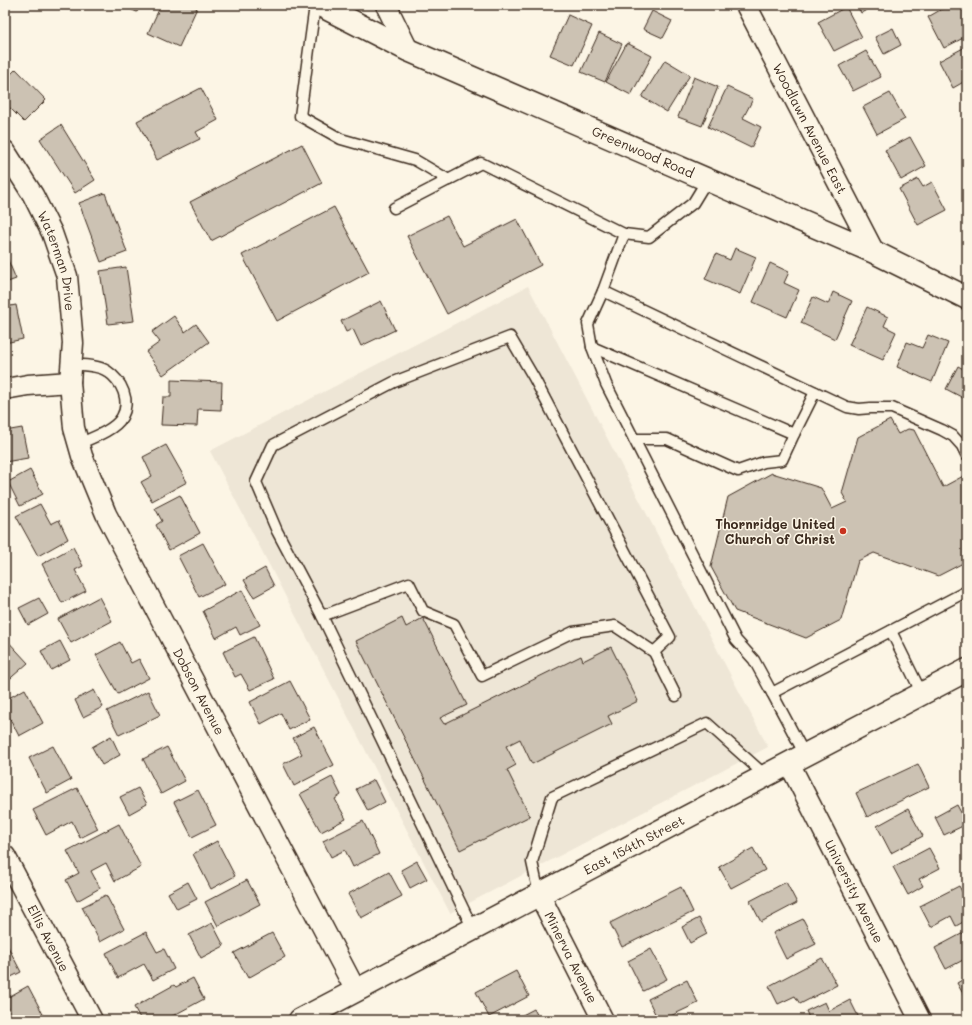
<svg xmlns="http://www.w3.org/2000/svg" width="972" height="1025" font-family="Mali,sans-serif">
  <style>
    .built { fill: #eee6d6 }
    .building { fill: #ccc2b3; stroke: #3b2a1e }
    .lines { fill: none; stroke-linecap: round; stroke-linejoin: round }
    .service-casing { stroke: #3b2a1e; stroke-width: 13 }
    .minor-casing { stroke: #3b2a1e; stroke-width: 23 }
    .tertiary-casing { stroke: #3b2a1e; stroke-width: 25 }
    .service { stroke: #fcf5e5; stroke-width: 10 }
    .minor { stroke: #fcf5e5; stroke-width: 20 }
    .tertiary { stroke: #fcf5e5; stroke-width: 22 }
    .poi-dot { fill: #c8321e; stroke: #fcf5e5; stroke-width: 1.5 }
    .labels { text-anchor: middle; stroke-width: 3; stroke-linejoin: round; paint-order: stroke }
    .street-label { font-size: 13px; fill: #3b2a1e; stroke: #fcf5e5 }
    .poi-label { font-size: 13px; font-weight: bold; fill: #3b2a1e; stroke: #fcf5e5; text-anchor: end }
  </style>
  <rect width="100%" height="100%" fill="#fcf5e5"/>
  <filter id="ink" filterUnits="userSpaceOnUse"><feTurbulence type="fractalNoise" baseFrequency=".025" numOctaves="2"/><feDisplacementMap in="SourceGraphic" scale="8" xChannelSelector="R" yChannelSelector="G"/><feConvolveMatrix kernelMatrix="1 2 1 2 8 2 1 2 1" color-interpolation-filters="sRGB"/></filter>
  <g filter="url(#ink)">
    <path class="built" d="M528 286 768 747 450 913 210 451Z"/>
    <g class="building">
      <path d="M120 5H140L137 12Z"/>
      <path d="M161 5H190L197 8 179 47 148 33Z"/>
      <path d="M857 5H876L861 13Z"/>
      <path d="M949 5H965L967 8V36L944 48 928 17Z"/>
      <path d="M846 7 862 37 834 51 818 22Z"/>
      <path d="M652 11 672 21 663 38 643 29Z"/>
      <path d="M568 15 592 26 574 65 550 55Z"/>
      <path d="M893 28 901 45 884 54 875 37Z"/>
      <path d="M599 33 622 44 605 82 581 72Z"/>
      <path d="M627 43 652 56 631 95 606 82Z"/>
      <path d="M967 46V80L953 88 939 61Z"/>
      <path d="M866 51 881 77 853 91 839 66Z"/>
      <path d="M665 60 690 75 667 112 642 97Z"/>
      <path d="M16 69 46 100 24 122 5 103V80Z"/>
      <path d="M694 77 718 87 702 126 678 117Z"/>
      <path d="M727 87 753 99 743 118 761 127 751 148 708 127Z"/>
      <path d="M201 88 218 120 196 132 200 139 157 160 137 121Z"/>
      <path d="M890 93 905 119 877 134 863 107Z"/>
      <path d="M61 125 95 180 75 193 40 139Z"/>
      <path d="M910 137 926 166 901 180 885 150Z"/>
      <path d="M302 144 322 183 211 241 190 202Z"/>
      <path d="M918 179 923 187 932 182 947 210 918 225 899 189Z"/>
      <path d="M105 193 127 252 101 262 79 203Z"/>
      <path d="M334 207 369 272 277 321 242 255Z"/>
      <path d="M447 216 463 246 517 219 541 265 447 314 407 236Z"/>
      <path d="M735 248 756 257 740 294 705 279 716 254 730 260Z"/>
      <path d="M5 253 16 279 5 283Z"/>
      <path d="M770 263 789 272 784 283 799 290 787 317 753 302Z"/>
      <path d="M126 267 134 321 108 324 100 271Z"/>
      <path d="M833 292 852 301 835 339 801 323 813 297 828 304Z"/>
      <path d="M381 301 395 330 361 346 353 329 346 332 341 321Z"/>
      <path d="M16 305 23 339 5 343V307Z"/>
      <path d="M867 307 888 317 884 326 896 332 883 360 849 345Z"/>
      <path d="M174 316 185 332 196 324 209 342 163 375 146 352 160 342 152 332Z"/>
      <path d="M928 335 948 343 932 382 897 367 907 342 922 348Z"/>
      <path d="M958 366 967 371V400L946 389Z"/>
      <path d="M171 380 222 382 221 410 198 409 197 426 161 425 163 397H171Z"/>
      <path d="M890 420 898 434 908 429 914 430 943 487 967 474V561L938 576 874 553 858 561 841 620 806 638 735 611 711 567 728 497 772 473 821 488 832 509 847 502 842 493 858 437Z"/>
      <path d="M22 428 28 458 5 462V431Z"/>
      <path d="M166 445 187 482 152 501 141 482 152 476 143 457Z"/>
      <path d="M30 470 43 494 20 506 8 482Z"/>
      <path d="M180 495 200 533 169 550 156 525 162 521 155 508Z"/>
      <path d="M40 504 51 524 59 520 68 539 38 556 16 516Z"/>
      <path d="M203 543 225 584 199 597 178 556Z"/>
      <path d="M73 547 83 566 75 570 86 591 62 603 42 564Z"/>
      <path d="M265 568 274 586 254 597 244 580Z"/>
      <path d="M242 590 260 625 240 635 236 627 216 638 203 611Z"/>
      <path d="M99 597 112 621 71 643 58 619Z"/>
      <path d="M39 598 48 614 28 625 19 608Z"/>
      <path d="M402 618 406 627 423 618 467 705 440 718 444 724 581 656 583 661 611 647 638 701 608 716 612 724 532 764 520 739 506 746 516 765 507 770 530 816 480 841V840L460 850 356 641Z"/>
      <path d="M254 637 274 679 250 690 241 674 235 677 223 652Z"/>
      <path d="M5 638 28 663 5 683Z"/>
      <path d="M60 641 70 660 51 670 41 651Z"/>
      <path d="M120 642 131 663 139 659 149 678 118 694 96 655Z"/>
      <path d="M290 681 310 719 289 730 281 713 261 724 250 702Z"/>
      <path d="M25 689 43 723 19 736 5 709V700Z"/>
      <path d="M94 690 103 707 83 717 75 700Z"/>
      <path d="M148 691 160 715 119 735 107 711Z"/>
      <path d="M314 727 334 765 294 786 283 764 302 754 293 738Z"/>
      <path d="M111 736 120 755 102 765 92 747Z"/>
      <path d="M967 744V761L960 747Z"/>
      <path d="M53 746 71 780 47 793 29 758Z"/>
      <path d="M167 747 185 781 161 794 143 759Z"/>
      <path d="M918 764 929 787 867 817 856 793Z"/>
      <path d="M332 777 341 795 335 799 346 819 321 832 300 794Z"/>
      <path d="M374 780 385 802 368 811 356 789Z"/>
      <path d="M77 788 98 829 80 838 72 821 46 835 33 810Z"/>
      <path d="M138 788 147 804 129 814 120 797Z"/>
      <path d="M198 790 216 825 192 837 174 802Z"/>
      <path d="M957 805 967 824 944 835 935 817Z"/>
      <path d="M908 809 923 836 891 853 877 826Z"/>
      <path d="M363 821 379 854 353 867 345 850 331 857 323 841Z"/>
      <path d="M119 824 141 867 115 881 106 863 91 871 100 888 77 901 66 880 79 873 67 851Z"/>
      <path d="M217 841 235 876 211 889 193 854Z"/>
      <path d="M753 848 765 870 731 888 719 867Z"/>
      <path d="M929 848 940 868 919 879 923 886 908 895 893 867Z"/>
      <path d="M417 861 427 879 410 888 401 870Z"/>
      <path d="M389 872 402 896 361 918 348 894Z"/>
      <path d="M247 880 260 904 218 926 205 902Z"/>
      <path d="M188 882 197 899 177 909 168 893Z"/>
      <path d="M786 882 797 903 761 922 750 901Z"/>
      <path d="M959 886 967 901V920L956 926 951 916 931 927 920 906Z"/>
      <path d="M681 887 693 912 622 947 610 923Z"/>
      <path d="M106 895 124 929 100 942 82 907Z"/>
      <path d="M699 918 707 934 690 943 682 927Z"/>
      <path d="M803 919 816 944 786 959 773 933Z"/>
      <path d="M212 923 224 946 201 958 189 935Z"/>
      <path d="M967 931V959V958L946 969 935 948Z"/>
      <path d="M146 932 157 952 164 949 174 969 153 980 144 964 118 978 106 953Z"/>
      <path d="M272 933 285 957 248 978 234 953Z"/>
      <path d="M5 941 21 972 5 980Z"/>
      <path d="M651 949 667 979 643 991 628 961Z"/>
      <path d="M822 958 837 985 800 1004 795 996 778 1004 769 986Z"/>
      <path d="M516 971 529 996 489 1017 476 992Z"/>
      <path d="M967 977V1001L957 983Z"/>
      <path d="M193 978 204 999 165 1020H141L134 1007 174 985 176 987Z"/>
      <path d="M687 980 698 1003 662 1020H658L648 999Z"/>
      <path d="M28 986 46 1020H5V1019L12 1015 5 1002V999Z"/>
      <path d="M850 1000 860 1020H810L806 1011 825 1002 829 1011Z"/>
      <path d="M534 1009 540 1020H513Z"/>
    </g>
    <g class="lines">
      <g class="service-casing">
        <g id="service">
          <path d="M315 5 300 116 341 139 415 160 449 180"/>
          <path d="M394 208 481 163 624 234 649 237 693 203 707 180"/>
          <path d="M603 291 624 234"/>
          <path d="M592 347 794 434"/>
          <path d="M71 364C82 365 98 365 107 371 122 381 131 401 122 417 115 430 92 438 78 444"/>
          <path d="M634 439H667L738 471 764 462 782 460 794 434 815 392"/>
          <path d="M322 616 409 583 423 611 454 624 482 676 573 632 615 626 654 652 676 696"/>
          <path d="M891 631 922 694"/>
          <path d="M772 693 754 660 736 640 606 384 592 347 588 324 603 291 847 407 859 409 871 408H892L942 430 953 436 962 446 967 456"/>
          <path d="M805 755 772 693 967 591"/>
          <path d="M539 894 532 862 552 797 707 723 766 776"/>
          <path d="M473 929 322 616 277 531 256 482 273 445 394 382 510 337 534 378 670 637 654 652"/>
        </g>
      </g>
      <g class="minor-casing">
        <g id="minor">
          <path d="M386 5 408 50"/>
          <path id="s1" d="M746 5 874 252"/>
          <path id="s2" d="M5 151 33 195 52 233 67 276 73 343 70 382 74 428 82 456 106 514 356 991"/>
          <path d="M5 389 28 385 70 382"/>
          <path id="s3" d="M789 763 920 1020"/>
          <path id="s4" d="M5 856 92 1020"/>
          <path id="s5" d="M539 894 603 1020"/>
        </g>
      </g>
      <g class="tertiary-casing">
        <g id="tertiary">
          <path id="s6" d="M320 5 408 50 874 252 967 298"/>
          <path id="s7" d="M300 1020 967 670"/>
        </g>
      </g>
      <use href="#service" class="service"/>
      <use href="#minor" class="minor"/>
      <use href="#tertiary" class="tertiary"/>
    </g>
  </g>
  <circle class="poi-dot" cx="843" cy="531" r="4"/>
  <g class="labels">
    <g class="street-label">
      <text dy="5" stroke="none"><textPath href="#s1" startOffset="139">Woodlawn Avenue East</textPath></text>
      <text dy="5" stroke="none"><textPath href="#s6" startOffset="355">Greenwood Road</textPath></text>
      <text dy="5" stroke="none"><textPath href="#s2" startOffset="123">Waterman Drive</textPath></text>
      <text dy="5" stroke="none"><textPath href="#s2" startOffset="585">Dobson Avenue</textPath></text>
      <text dy="5" stroke="none"><textPath href="#s7" startOffset="377">East 154th Street</textPath></text>
      <text dy="5" stroke="none"><textPath href="#s3" startOffset="144">University Avenue</textPath></text>
      <text dy="5" stroke="none"><textPath href="#s4" startOffset="93">Ellis Avenue</textPath></text>
      <text dy="5" stroke="none"><textPath href="#s5" startOffset="71">Minerva Avenue</textPath></text>
    </g>
    <g class="poi-label">
      <text x="835" y="529">Thornridge United<tspan x="835" dy="15">Church of Christ</tspan></text>
    </g>
  </g>
  <rect width="972" height="1025" fill="none" stroke="#fcf5e5" stroke-width="20"/>
  <rect x="10" y="10" width="952" height="1005" fill="none" stroke="#3b2a1e" stroke-width="1.5" filter="url(#ink)"/>
</svg>
